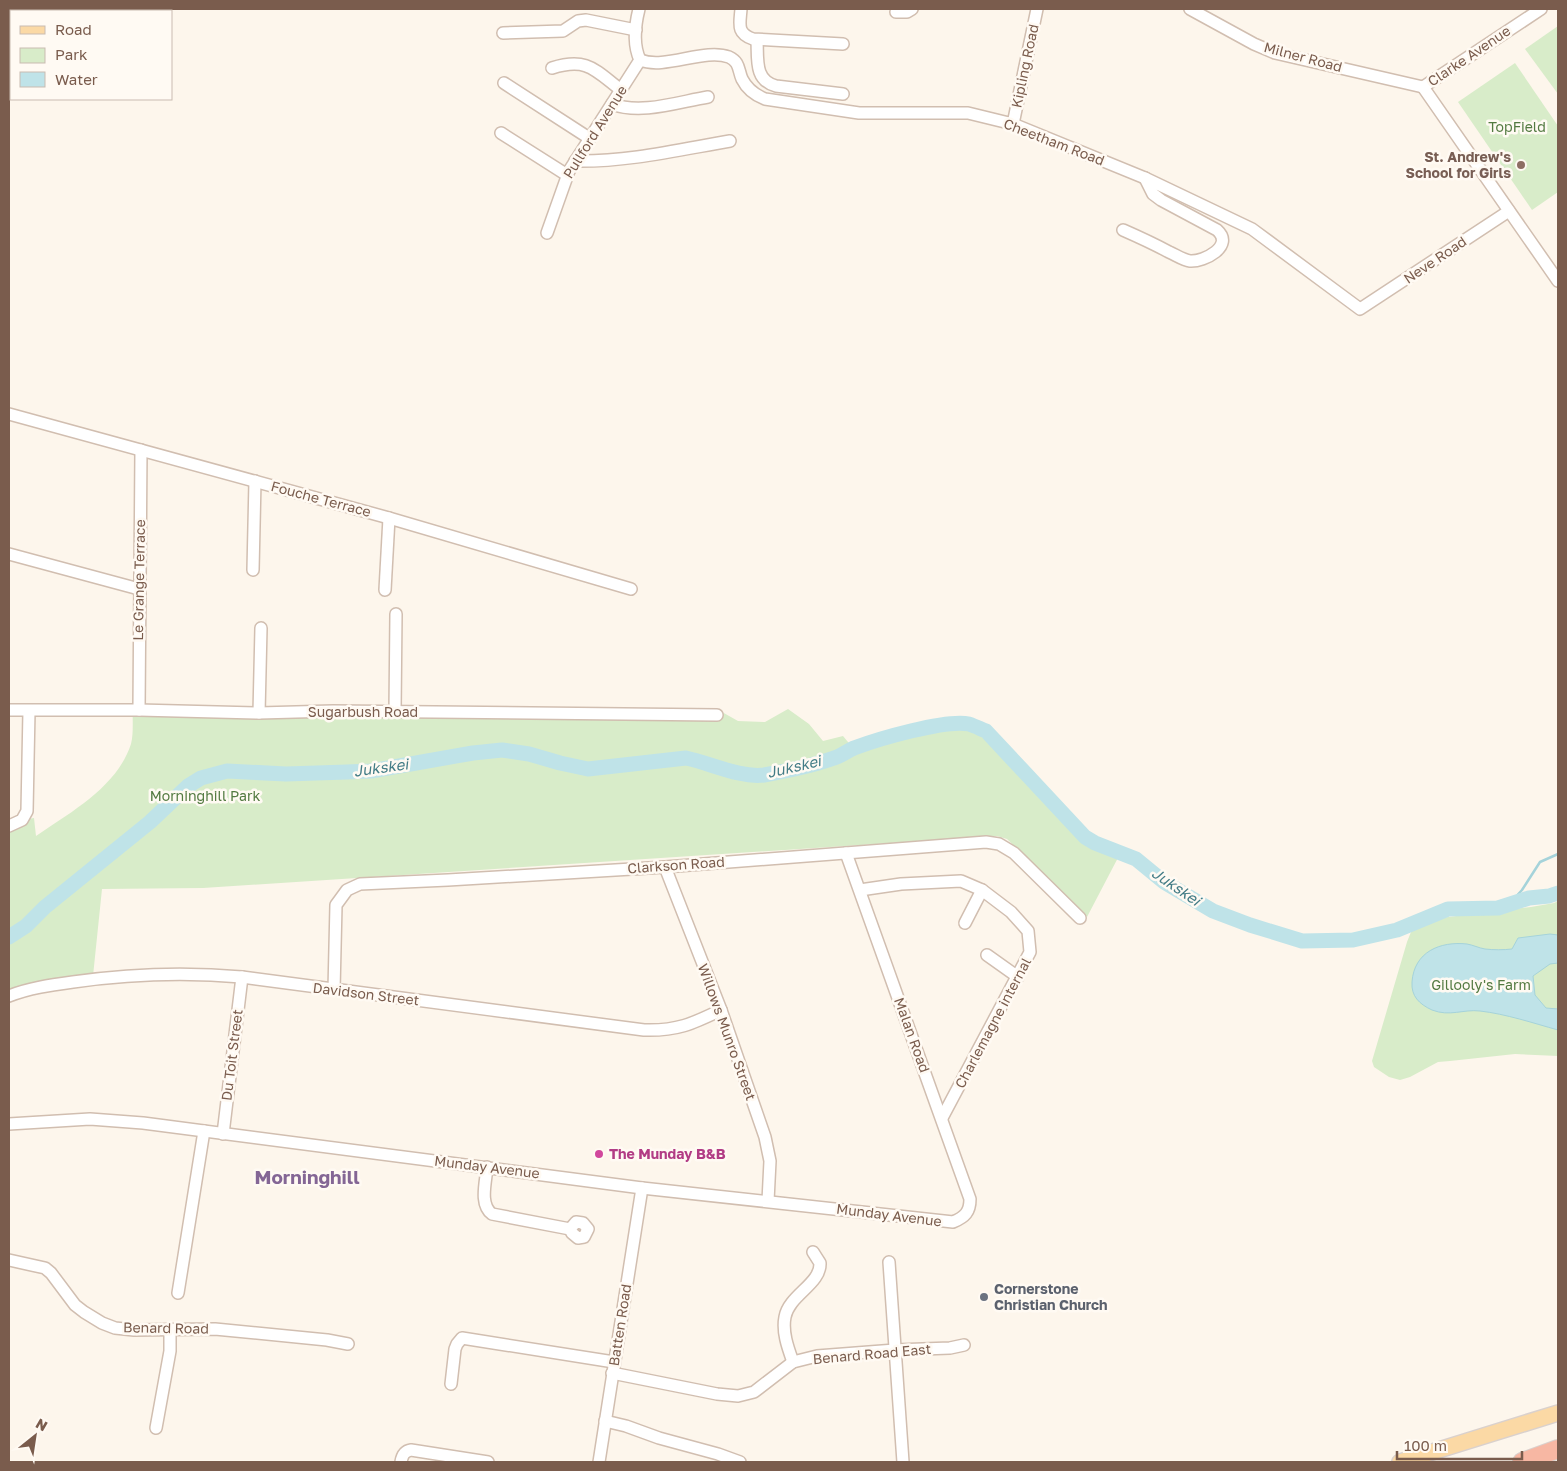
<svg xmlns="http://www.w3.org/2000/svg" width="1567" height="1471" font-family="'Golos Text',sans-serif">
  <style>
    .green { fill: #d8ecc9 }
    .water { fill: #bfe3e8; stroke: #a5d3da }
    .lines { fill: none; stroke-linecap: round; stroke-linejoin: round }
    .stream { stroke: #a5d3da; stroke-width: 2.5 }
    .river { stroke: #bfe3e8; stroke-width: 15 }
    .minor-casing { stroke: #d1beb0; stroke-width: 14 }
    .major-casing { stroke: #dad1cd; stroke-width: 18 }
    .highway-casing { stroke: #dad1cd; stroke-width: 20 }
    .minor { stroke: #fff; stroke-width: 11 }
    .major { stroke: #fbd9a5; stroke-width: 15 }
    .highway { stroke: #f7b7a3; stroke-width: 18 }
    .education-dot { fill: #8d6e63; stroke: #fffaf3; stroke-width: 2 }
    .hotel-dot { fill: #d1479c; stroke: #fffaf3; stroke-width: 2 }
    .worship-dot { fill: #6b7280; stroke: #fffaf3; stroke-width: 2 }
    .labels { text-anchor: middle; stroke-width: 5; stroke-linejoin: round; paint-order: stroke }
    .street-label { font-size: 14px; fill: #7a5c4d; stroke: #fffaf3 }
    .park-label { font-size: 14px; fill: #537a41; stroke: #fffaf3 }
    .education-label { font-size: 14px; font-weight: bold; fill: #785e54; stroke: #fffaf3; text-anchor: end }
    .hotel-label { font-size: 14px; font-weight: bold; fill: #b23c85; stroke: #fffaf3; text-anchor: start }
    .worship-label { font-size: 14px; font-weight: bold; fill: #5b616d; stroke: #fffaf3; text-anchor: start }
    .water-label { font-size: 15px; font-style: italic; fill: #437c86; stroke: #fffaf3 }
    .district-label { font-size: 19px; font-weight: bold; fill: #846695; stroke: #fffaf3 }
  </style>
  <rect width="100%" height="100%" fill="#fdf6ec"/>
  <g class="green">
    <path d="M1558 26V94L1525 49Z"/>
    <path d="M1515 63 1558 126V192L1532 210 1458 102Z"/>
    <path d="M133 705 722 712 738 721 765 722 788 709 809 724 823 741 843 736 853 748 938 725 968 724 986 731 1085 837 1095 843 1121 852 1087 917 1007 839 997 836 203 888 102 889 93 976 9 994V822L34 818 36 836C71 812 117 787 131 744 134 732 132 717 133 705Z"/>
    <path d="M1558 901V1056L1515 1054 1450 1061 1438 1062 1410 1077 1400 1080 1389 1077 1374 1067 1372 1061 1407 942 1413 927 1432 919 1531 907 1554 903Z"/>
  </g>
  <path class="water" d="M1550 934 1558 935V963L1550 964 1533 976 1535 995 1546 1008 1558 1009V1030C1533 1023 1506 1014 1480 1011 1463 1009 1450 1017 1432 1010 1419 1004 1411 996 1412 982 1414 952 1440 941 1467 944 1473 945 1479 948 1485 949 1494 950 1503 950 1512 949L1518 938Z"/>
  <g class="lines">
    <path class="stream" d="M1498 908 1511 902 1522 890 1540 862 1558 854"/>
    <path class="river" d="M9 937 26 926 45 907 150 822 188 786 201 778 227 771 286 774 347 772 371 771 473 753 502 750 529 754 560 763 588 769 686 758C710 763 740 778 764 775 787 771 812 766 834 758 841 756 847 751 854 748 878 739 946 719 969 724 975 726 981 729 986 731L1085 837 1095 843 1136 859 1164 882 1213 911 1250 925 1302 941 1353 940 1397 930 1448 909 1498 908 1529 898 1549 896 1558 893"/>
    <g class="minor-casing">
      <g id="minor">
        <path d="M639 9C635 25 633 45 640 60"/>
        <path d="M741 9C740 24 736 33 753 39L843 44"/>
        <path d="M1190 9 1254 44 1275 53 1423 87"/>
        <path d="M896 12H907L912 9"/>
        <path d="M503 33 563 31 578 21 586 20 636 30"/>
        <path d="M757 40C758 59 754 80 776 86L843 94"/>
        <path d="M640 60C665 70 704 48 729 57 740 62 738 70 742 79 747 89 755 95 765 99L859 113H968L1013 124 1145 178 1252 229 1360 309 1509 211"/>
        <path d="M552 68C587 57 595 70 621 90"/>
        <path d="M504 83 589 138"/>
        <path d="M1423 87 1558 281"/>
        <path d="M1423 87 1541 9"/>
        <path d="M612 104C641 115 678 102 708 97"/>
        <path d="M1013 124 1037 9"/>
        <path d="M501 133 567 175"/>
        <path d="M575 161C627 162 678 150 730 141"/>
        <path d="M1123 230C1139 237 1154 244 1169 252 1176 255 1183 260 1190 261 1204 262 1235 246 1217 230L1161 200 1153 194 1145 178"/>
        <path d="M547 233 569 171 640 60"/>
        <path d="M9 414 389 518 631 589"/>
        <path d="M9 554 139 589"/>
        <path d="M253 570 255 481"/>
        <path d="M385 590 389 518"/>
        <path d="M9 710H139L259 713 333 711 717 715"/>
        <path d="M139 710 141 450"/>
        <path d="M395 711 396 614"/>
        <path d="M259 713 261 628"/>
        <path d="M9 826 22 820 27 811 29 711"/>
        <path d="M665 867 721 1010 765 1137 770 1161 768 1201"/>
        <path d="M860 890 901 884 961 881 982 890 1011 912 1028 931 1030 952 942 1118"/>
        <path d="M965 923 982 890"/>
        <path d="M987 955 1018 977"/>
        <path d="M334 990 336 905 347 890 360 884 448 880 665 867 986 842 999 844 1014 853 1080 918"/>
        <path d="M9 996C29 988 51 985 73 982 129 974 186 972 242 977L644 1030C677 1031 692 1024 721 1010"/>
        <path d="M9 1124 90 1119 143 1123 642 1188 953 1222C965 1217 970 1212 970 1199L846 853"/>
        <path d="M223 1134 242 977"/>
        <path d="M487 1167C486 1182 479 1204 492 1214L570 1229"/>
        <path d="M576 1222 583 1223 588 1229 584 1237 578 1238 572 1233 570 1229Z"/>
        <path d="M9 1260 45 1268 51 1273 75 1305 84 1312 102 1323 115 1328 134 1330 215 1329 327 1340 348 1344"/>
        <path d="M889 1262 903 1462"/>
        <path d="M178 1293 204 1131"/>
        <path d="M793 1362C788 1348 782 1332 785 1317 789 1295 821 1284 820 1263L813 1252"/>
        <path d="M612 1373 717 1394 738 1396 754 1392 793 1362 817 1356 895 1350 950 1348 964 1345"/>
        <path d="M451 1384 455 1349 457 1344 462 1338 614 1362"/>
        <path d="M605 1421 626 1426 659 1438 718 1454 740 1462"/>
        <path d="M156 1428 170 1351V1329"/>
        <path d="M401 1462C402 1456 404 1451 411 1450L488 1462"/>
        <path d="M599 1462 642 1188"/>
      </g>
    </g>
    <g class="major-casing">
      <path id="major" d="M1400 1462 1558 1413"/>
    </g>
    <g class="highway-casing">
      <path id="highway" d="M1522 1462 1558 1449"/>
    </g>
    <use href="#minor" class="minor"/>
    <use href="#major" class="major"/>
    <use href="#highway" class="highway"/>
  </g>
  <circle class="education-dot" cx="1521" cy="165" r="5"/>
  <circle class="hotel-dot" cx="599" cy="1154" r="5"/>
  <circle class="worship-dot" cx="984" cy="1297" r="5"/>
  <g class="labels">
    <g class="street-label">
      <text transform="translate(1469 56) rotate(-34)" y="5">Clarke Avenue</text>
      <text transform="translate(1303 57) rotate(15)" y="5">Milner Road</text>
      <text transform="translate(1025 66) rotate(-78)" y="5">Kipling Road</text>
      <text transform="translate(595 132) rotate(-58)" y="5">Pullford Avenue</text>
      <text transform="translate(1054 142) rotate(21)" y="5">Cheetham Road</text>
      <text transform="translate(1435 260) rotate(-34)" y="5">Neve Road</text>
      <text transform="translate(321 499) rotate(15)" y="5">Fouche Terrace</text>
      <text transform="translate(139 580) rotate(-89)" y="5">Le Grange Terrace</text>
      <text x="363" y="717">Sugarbush Road</text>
      <text transform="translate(676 865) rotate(-4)" y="5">Clarkson Road</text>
      <text transform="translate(366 994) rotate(7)" y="5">Davidson Street</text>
      <text transform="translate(993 1023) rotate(-62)" y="5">Charlemagne internal</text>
      <text transform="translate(727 1032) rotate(70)" y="5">Willows Munro Street</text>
      <text transform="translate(912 1035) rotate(70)" y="5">Malan Road</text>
      <text transform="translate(232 1055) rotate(-83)" y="5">Du Toit Street</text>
      <text transform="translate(487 1167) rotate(7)" y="5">Munday Avenue</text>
      <text transform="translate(889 1215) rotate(7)" y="5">Munday Avenue</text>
      <text transform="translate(620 1325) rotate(-81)" y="5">Batten Road</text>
      <text transform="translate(166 1328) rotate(1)" y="5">Benard Road</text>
      <text transform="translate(872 1354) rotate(-5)" y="5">Benard Road East</text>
    </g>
    <g class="park-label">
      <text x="1517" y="132">TopField</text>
      <text x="205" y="801">Morninghill Park</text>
      <text x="1481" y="990">Gillooly's Farm</text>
    </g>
    <g class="education-label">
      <text x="1511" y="162">St. Andrew's<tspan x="1511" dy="16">School for Girls</tspan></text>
    </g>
    <g class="hotel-label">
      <text x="609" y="1159">The Munday B&amp;B</text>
    </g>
    <g class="worship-label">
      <text x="994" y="1294">Cornerstone<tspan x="994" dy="16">Christian Church</tspan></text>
    </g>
    <g class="water-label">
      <text transform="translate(794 767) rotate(-13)" y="5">Jukskei</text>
      <text transform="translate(381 768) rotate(-8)" y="5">Jukskei</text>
      <text transform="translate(1176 887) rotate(34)" y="5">Jukskei</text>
    </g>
    <g class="district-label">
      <text x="307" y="1184">Morninghill</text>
    </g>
  </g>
  <rect width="1567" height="1471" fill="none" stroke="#7a5c4d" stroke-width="20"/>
  <rect x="10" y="10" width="162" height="90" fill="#fffaf3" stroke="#cabbb1"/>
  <rect x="20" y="26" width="25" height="8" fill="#fbd9a5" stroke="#cabbb1"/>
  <text x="55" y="35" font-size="15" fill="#7a5c4d">Road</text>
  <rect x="20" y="48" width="25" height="15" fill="#d8ecc9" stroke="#cabbb1"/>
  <text x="55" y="60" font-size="15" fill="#7a5c4d">Park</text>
  <rect x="20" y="72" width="25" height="15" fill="#bfe3e8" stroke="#cabbb1"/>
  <text x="55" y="85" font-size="15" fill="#7a5c4d">Water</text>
  <g transform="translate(35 1436) rotate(30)" stroke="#fffaf3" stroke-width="4" paint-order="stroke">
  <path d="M0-4L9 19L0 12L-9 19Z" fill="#7a5c4d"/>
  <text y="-8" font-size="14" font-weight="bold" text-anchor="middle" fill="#7a5c4d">N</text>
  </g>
  <path d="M1397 1451v8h125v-8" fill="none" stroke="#7a5c4d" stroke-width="2.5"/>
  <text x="1404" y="1451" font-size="15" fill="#7a5c4d" stroke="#fffaf3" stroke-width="4" paint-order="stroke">100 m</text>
</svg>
